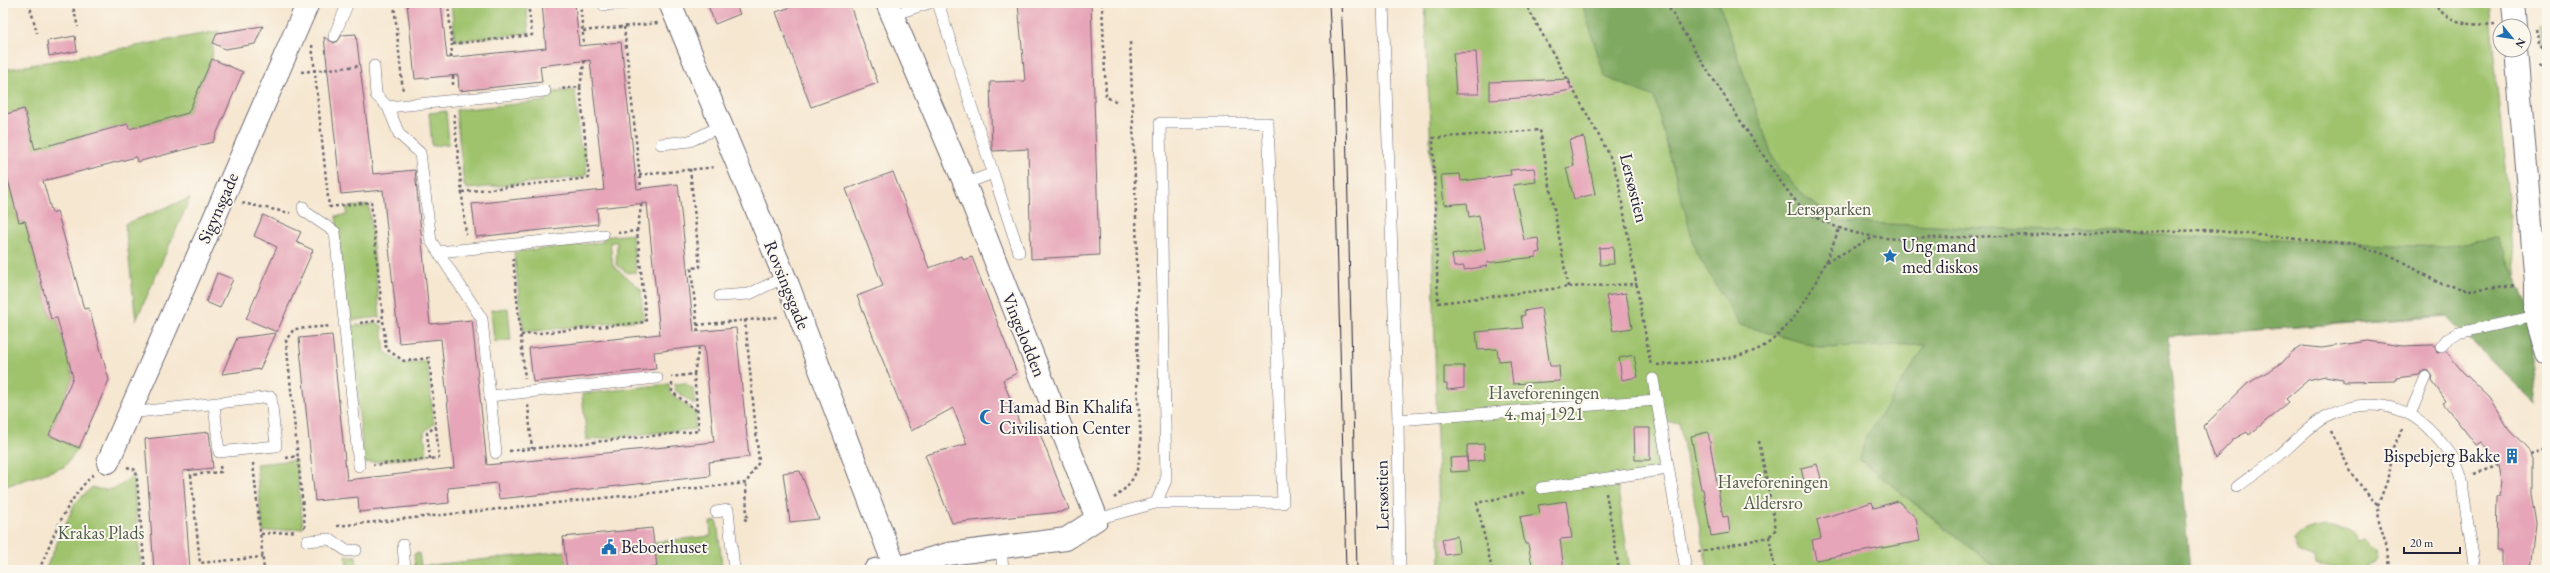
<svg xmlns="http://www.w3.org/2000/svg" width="2550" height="573" font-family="'EB Garamond',serif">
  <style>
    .green { fill: #9fc36d; stroke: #607254 }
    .forest { fill: #7fa960; stroke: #50664e }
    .building { fill: #e6a5b8 }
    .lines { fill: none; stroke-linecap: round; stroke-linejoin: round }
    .service-casing { stroke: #6c6770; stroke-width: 12 }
    .minor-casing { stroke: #6c6770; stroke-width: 24 }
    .tertiary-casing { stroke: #6c6770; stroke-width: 24 }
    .path { stroke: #6c6770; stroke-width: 2.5; stroke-dasharray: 3 3; stroke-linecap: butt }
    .service { stroke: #fff; stroke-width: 11 }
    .minor { stroke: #fff; stroke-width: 22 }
    .tertiary { stroke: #fff; stroke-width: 22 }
    .tram { stroke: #22223b; stroke-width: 1 }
    .labels { text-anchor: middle; stroke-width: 4; stroke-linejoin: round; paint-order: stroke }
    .street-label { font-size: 18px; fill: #22223b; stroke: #fbf7ec }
    .park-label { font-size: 18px; fill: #4e5a4c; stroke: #fbf7ec }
    .poi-label { font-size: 18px; fill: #22223b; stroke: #fbf7ec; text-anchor: start }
  </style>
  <rect width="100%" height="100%" fill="#fbf7ec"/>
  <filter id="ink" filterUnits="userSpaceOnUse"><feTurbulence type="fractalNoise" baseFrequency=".025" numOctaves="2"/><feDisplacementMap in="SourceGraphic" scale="8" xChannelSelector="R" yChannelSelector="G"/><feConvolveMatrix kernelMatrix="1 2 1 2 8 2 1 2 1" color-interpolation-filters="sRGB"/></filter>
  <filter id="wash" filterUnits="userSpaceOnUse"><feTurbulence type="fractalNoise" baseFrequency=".012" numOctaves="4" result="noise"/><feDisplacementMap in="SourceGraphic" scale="16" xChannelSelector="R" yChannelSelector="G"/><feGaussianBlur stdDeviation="0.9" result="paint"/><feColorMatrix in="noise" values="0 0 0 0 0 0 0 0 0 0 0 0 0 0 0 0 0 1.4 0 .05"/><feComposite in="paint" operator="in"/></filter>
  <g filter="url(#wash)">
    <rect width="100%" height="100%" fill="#f6e7d1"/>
    <g class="green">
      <path d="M451 3H526L529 33 455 41Z"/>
      <path d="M1425 3H2489L2519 311 1980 350 1860 460 1998 570H1708L1679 422H1657L1666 476 1617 484 1630 570H1440L1430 129Z"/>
      <path d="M2547 22V43H2541L2539 24Z"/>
      <path d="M219 31 213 45 212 59 188 113 129 129 127 124 58 143 36 153 24 109 3 115V70Z"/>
      <path d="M575 90 580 145 584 147 587 173 583 177 468 189 464 186 456 110 546 101 545 93Z"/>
      <path d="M446 111 449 144 432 146 429 113Z"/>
      <path d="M3 161 19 222 25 221 51 319 57 318 73 377 49 435 79 448 64 467 3 487Z"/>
      <path d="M190 198 136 321 125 224Z"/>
      <path d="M369 205 380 317 347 321 336 216 347 215V207Z"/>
      <path d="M632 234 636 272 628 273 616 265 617 242H610L613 266 641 289 643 317 641 320 526 332 523 329 514 252 603 242V237Z"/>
      <path d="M508 308 511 340 494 342 491 310Z"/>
      <path d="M377 323 382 326 385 352 403 364 427 361 434 424 424 432 427 456 364 463 350 326Z"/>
      <path d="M685 383 693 389 695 405 675 390V384Z"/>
      <path d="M669 384 670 393 696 413 695 429 587 440 582 394Z"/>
      <path d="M296 460 303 528 263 532 256 464Z"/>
      <path d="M133 474 141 570H45L75 503 92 487C110 493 120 489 133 474Z"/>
      <path d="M717 521 722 565 670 570H575L645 529 649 568 656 567 654 542 711 536 710 522Z"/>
      <path d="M2328 526 2348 531 2353 534 2358 541 2364 539 2376 551 2377 559C2363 573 2333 568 2315 564L2314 558C2301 554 2299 555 2293 541 2303 529 2313 528 2328 526Z"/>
      <path d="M565 551 567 570H415L414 554 419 553 421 566Z"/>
      <path d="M346 556H356L358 570H347Z"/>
    </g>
    <path class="forest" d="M1582 3H1719L1774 161 1806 198 1840 222 2443 247 2497 237 2527 303 2538 406 2445 315 2168 337 2190 570H1998L1860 460 1865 439 1926 345 1823 348 1740 325 1696 252 1654 97 1605 77Z"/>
    <g id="blocks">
      <g class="building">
        <path d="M407 3H441L447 58 546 48 542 3H575L579 46 621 42 637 189 678 184 694 332 736 328 749 457 709 462 710 476 499 499 497 483 448 488 449 503 359 512 358 497 315 501 299 338 332 335 347 480 454 468 441 339 399 343 383 190 341 194 324 37 334 43 338 41 342 35 356 34 373 174 415 170 430 324 472 320 487 465 714 442 704 346 654 352 656 369 533 382 529 348 660 334 647 203 597 208 598 224 476 237 472 204 604 190 590 60 540 66 542 82 459 91 458 75 415 79Z"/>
        <path d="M707 3H735L740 14 715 24Z"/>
        <path d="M803 3H849L878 83 811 107 776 12Z"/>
        <path d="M1018 3H1091L1099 255 1031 259 1028 149 993 151 992 148 990 82 1025 81Z"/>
        <path d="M263 26 255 44 225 49 213 43 217 33Z"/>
        <path d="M75 36 77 51 49 56 47 41Z"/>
        <path d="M1476 52 1479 94H1456L1453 53Z"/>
        <path d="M212 59 243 72 213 142 137 162 136 157 43 181 52 213 57 211 84 309 89 308 109 380 79 448 49 435 73 377 57 318 51 319 25 221 19 222 3 161V115L24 109 35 149 128 124 129 129 188 113Z"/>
        <path d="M1569 79 1571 90 1533 97 1490 100V82Z"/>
        <path d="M1584 137 1595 194 1574 199 1566 168 1574 166 1569 140Z"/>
        <path d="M1534 168 1536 182 1513 185 1524 240 1538 238 1540 252 1536 253V257L1486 263 1487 266 1464 270V266L1454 267 1452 255 1485 249 1479 215 1469 217 1467 203 1444 205 1441 175 1460 174 1461 181 1511 175 1510 170Z"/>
        <path d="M893 172 929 268 962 256 963 260 972 257 1017 373 1003 380 1022 430 1037 426 1069 509 1061 512 952 523 925 455 967 444 953 408 911 431 857 296 883 286 846 189Z"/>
        <path d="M263 215 301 232 296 242 313 250 277 332 246 319 277 247 254 236Z"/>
        <path d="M1613 247 1614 264 1600 265 1599 248Z"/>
        <path d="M217 273 233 279 220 308 206 302Z"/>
        <path d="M1626 293 1632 328 1613 331 1606 296Z"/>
        <path d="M1541 308 1550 366H1559L1560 381 1513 384 1510 360 1499 361 1497 349 1478 350 1476 332 1523 328 1521 316 1525 315 1524 311Z"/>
        <path d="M276 333 260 369 222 374 237 338Z"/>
        <path d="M2368 341 2402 346 2432 345H2434L2437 353 2446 351 2462 371 2490 398 2509 429 2528 449 2531 456V494L2536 523 2531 570H2502V551H2496L2497 497 2500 496 2502 481 2499 467 2491 453 2481 442 2476 445 2443 403 2446 401 2432 381 2433 376 2428 370 2422 371 2419 375 2396 378V381L2343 382V379L2325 376 2308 380 2286 399 2289 402 2249 435 2247 432 2234 439 2215 459 2204 426 2247 384 2282 363 2292 352 2302 346 2322 348Z"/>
        <path d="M1634 355 1638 377 1622 380 1619 358Z"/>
        <path d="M1444 366H1464V388L1447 390V384H1444Z"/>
        <path d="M1634 428H1650V460H1635Z"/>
        <path d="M209 432 213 468 183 471 190 570H154L145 439Z"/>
        <path d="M1708 432 1723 517 1728 516 1730 533 1711 536 1703 489H1701L1691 436Z"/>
        <path d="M1484 444 1485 460 1467 462V445Z"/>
        <path d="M1467 457 1468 471 1451 472 1450 458Z"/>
        <path d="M1817 464 1822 482 1805 486 1801 468Z"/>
        <path d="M800 471 813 504 819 519 790 522 783 473Z"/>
        <path d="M1566 501 1572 538 1560 539 1564 570H1533L1528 544H1525L1520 517 1540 513 1538 505Z"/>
        <path d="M1898 501 1916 518 1920 541 1816 560 1812 540 1821 538 1817 520 1872 502 1874 508Z"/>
        <path d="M652 528 657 567 632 570H567L563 537Z"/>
        <path d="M1457 536 1459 553 1445 555 1442 539Z"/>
      </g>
    </g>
  </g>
  <g filter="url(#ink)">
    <use href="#blocks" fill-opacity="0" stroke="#6c6770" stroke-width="1"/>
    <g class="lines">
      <g class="service-casing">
        <g id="service">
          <path d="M938 3 993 173 965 184"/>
          <path d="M1383 3 1398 420 1400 570"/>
          <path d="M604 5 627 3"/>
          <path d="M892 15 929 3"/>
          <path d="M334 36 348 3"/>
          <path d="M374 66 376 95 388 107 399 134 420 153 431 241 482 319 496 453"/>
          <path d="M388 107 545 91"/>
          <path d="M661 144 690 141 721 126"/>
          <path d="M993 173 1019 252"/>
          <path d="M303 207 304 211 335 232 359 466"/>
          <path d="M439 252 603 235"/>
          <path d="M720 296 749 294 785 277"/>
          <path d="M2441 347 2448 338 2458 333 2536 316"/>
          <path d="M1653 379 1686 570"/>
          <path d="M490 396 657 378"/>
          <path d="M129 413 271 397 276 446 219 452 214 404"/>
          <path d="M2410 414 2426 377"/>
          <path d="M1398 420 1657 400"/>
          <path d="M2237 487C2250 477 2264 468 2276 458 2292 445 2308 427 2325 417 2362 397 2405 402 2433 433 2449 451 2463 466 2463 491L2475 570"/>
          <path d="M1541 488 1668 469"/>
          <path d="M716 512 728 510 734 570"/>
          <path d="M1097 519 1156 503 1166 480 1160 123H1268L1283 503H1156"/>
          <path d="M307 541 329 539 347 551 356 550"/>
          <path d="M403 545 405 570"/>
          <path d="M1001 549 1003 570"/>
        </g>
      </g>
      <g class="minor-casing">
        <g id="minor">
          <path d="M2513 3 2515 26"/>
          <path d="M2516 50 2536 283V316L2547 353"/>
          <path d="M108 462 308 3"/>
          <path d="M875 570 896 568 948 554 1066 539 1097 519 965 184 887 3"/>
        </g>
      </g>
      <g class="tertiary-casing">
        <path id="tertiary" d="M670 3 788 285 896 570"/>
      </g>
      <g class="path">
        <path d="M29 3 37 33"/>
        <path d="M72 3 78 27"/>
        <path d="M394 3 403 92"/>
        <path d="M448 3 452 44 532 35 528 3"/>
        <path d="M580 3 584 45"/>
        <path d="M1102 3 1106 97 1118 102"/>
        <path d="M1525 3 1609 154 1618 180 1651 366"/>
        <path d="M1666 3C1695 52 1726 99 1757 146 1770 165 1791 201 1809 213 1837 231 1866 237 1898 239L2208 230 2356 245 2396 258 2439 283 2468 290 2516 285"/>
        <path d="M2433 3C2449 24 2471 26 2495 24"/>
        <path d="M624 27 641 188"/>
        <path d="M2536 29 2539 44 2544 50"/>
        <path d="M583 31 658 23"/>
        <path d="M312 45 329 207"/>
        <path d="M2547 47 2544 50 2547 94"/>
        <path d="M451 58 452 44"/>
        <path d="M2538 66 2547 65"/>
        <path d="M301 72 359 66"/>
        <path d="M453 85V75"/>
        <path d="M580 87 585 58"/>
        <path d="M454 114 466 235"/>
        <path d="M690 169 700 267 691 268 698 332"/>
        <path d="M639 175 716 167"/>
        <path d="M462 192 589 178 580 87 559 89"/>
        <path d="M242 203 290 213"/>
        <path d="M329 207 371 202 386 349 404 361 429 358 439 458 373 465"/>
        <path d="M637 231 642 201"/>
        <path d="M513 258 525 379"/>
        <path d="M1826 262 1872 238"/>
        <path d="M1568 287 1540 130 1433 138 1438 303 1568 287 1637 284"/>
        <path d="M360 323 383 320"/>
        <path d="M697 325 778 317"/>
        <path d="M521 335 646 322 637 231 618 233"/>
        <path d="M1657 365C1689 362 1721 362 1751 352 1794 338 1824 268 1839 229"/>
        <path d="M694 374 699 347"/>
        <path d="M672 383V392L697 411"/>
        <path d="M528 405 532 449"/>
        <path d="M2331 431C2344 459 2355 483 2378 505"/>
        <path d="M1759 441 1776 529 1769 537"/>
        <path d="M509 451 699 431 694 374 671 377"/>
        <path d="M2530 454 2547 449"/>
        <path d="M286 458 298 456"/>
        <path d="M430 459 427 433 436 426"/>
        <path d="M253 463 264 570"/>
        <path d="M220 466 221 472 191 475 200 563 263 557"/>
        <path d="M127 467 136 470 145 570"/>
        <path d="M2474 474 2498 466"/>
        <path d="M1606 493 1619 570"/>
        <path d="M1114 498C1124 491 1136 478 1138 465 1144 437 1137 406 1137 377 1139 265 1134 153 1130 40"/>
        <path d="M744 519 747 520 746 483"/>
        <path d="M337 526 746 483 759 462 745 320"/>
        <path d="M305 528 286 340 294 329 331 326"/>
        <path d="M261 534 296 531"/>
        <path d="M1698 552 1769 537 1775 570"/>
        <path d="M39 570C54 535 66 500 94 474"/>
        <path d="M1492 570 1477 503 1527 492"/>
        <path d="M2389 570 2387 548 2379 522 2378 505 2389 476 2393 447 2404 427"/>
      </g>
      <use href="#service" class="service"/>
      <use href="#minor" class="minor"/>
      <use href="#tertiary" class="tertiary"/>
      <g class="tram">
        <path d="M1329 3 1333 81 1346 570"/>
        <path d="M1341 3 1345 81 1357 570"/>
      </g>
    </g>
  </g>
  <defs>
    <g id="sight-bare" transform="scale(1.2)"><path d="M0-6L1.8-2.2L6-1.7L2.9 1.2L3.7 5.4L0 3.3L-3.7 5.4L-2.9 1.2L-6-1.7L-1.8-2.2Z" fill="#1f6fb2" stroke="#fbf7ec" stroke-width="2.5" paint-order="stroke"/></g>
    <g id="mosque-bare" transform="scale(1.2)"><path d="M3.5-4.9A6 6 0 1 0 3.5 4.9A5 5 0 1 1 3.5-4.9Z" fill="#1f6fb2" stroke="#fbf7ec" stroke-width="2.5" paint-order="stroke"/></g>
    <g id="building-bare" transform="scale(1.2)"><path d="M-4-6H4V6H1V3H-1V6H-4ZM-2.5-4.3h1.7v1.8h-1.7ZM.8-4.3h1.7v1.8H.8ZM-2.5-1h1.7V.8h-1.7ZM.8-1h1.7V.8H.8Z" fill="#1f6fb2" stroke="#fbf7ec" stroke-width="2.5" paint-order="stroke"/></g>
    <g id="civic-bare" transform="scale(1.2)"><path d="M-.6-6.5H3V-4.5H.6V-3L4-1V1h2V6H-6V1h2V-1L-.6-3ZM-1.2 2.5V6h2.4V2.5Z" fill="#1f6fb2" stroke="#fbf7ec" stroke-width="2.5" paint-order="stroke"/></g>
  </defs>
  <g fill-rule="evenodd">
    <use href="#sight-bare" x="1890" y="256"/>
    <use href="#mosque-bare" x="987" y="417"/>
    <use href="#building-bare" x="2512" y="456"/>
    <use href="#civic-bare" x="609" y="547"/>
  </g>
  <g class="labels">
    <g class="street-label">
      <text transform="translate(1634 188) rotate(76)" y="6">Lersøstien</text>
      <text transform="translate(218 208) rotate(-66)" y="6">Sigynsgade</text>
      <text transform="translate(787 285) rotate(68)" y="6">Rovsingsgade</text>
      <text transform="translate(1024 335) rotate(68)" y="6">Vingelodden</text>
      <text transform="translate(1382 495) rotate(-91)" y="6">Lersøstien</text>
    </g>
    <g class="park-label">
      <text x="1829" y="215">Lersøparken</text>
      <text x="1544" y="399">Haveforeningen<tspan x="1544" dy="21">4. maj 1921</tspan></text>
      <text x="1773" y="488">Haveforeningen<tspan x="1773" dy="21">Aldersro</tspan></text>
      <text x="101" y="539">Krakas Plads</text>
    </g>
    <g class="poi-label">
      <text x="1902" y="252">Ung mand<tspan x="1902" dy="21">med diskos</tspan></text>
      <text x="999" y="413">Hamad Bin Khalifa<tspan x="999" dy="21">Civilisation Center</tspan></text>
      <text x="2500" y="462" text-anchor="end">Bispebjerg Bakke</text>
      <text x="621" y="553">Beboerhuset</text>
    </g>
  </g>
  <rect width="2550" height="573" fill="none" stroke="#fbf7ec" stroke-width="16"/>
  <g transform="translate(2512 38) rotate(120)"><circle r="19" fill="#fbf7ec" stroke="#a4a2a5"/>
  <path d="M0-3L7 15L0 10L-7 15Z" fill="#1f6fb2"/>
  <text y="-6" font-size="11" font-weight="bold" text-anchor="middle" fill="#22223b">N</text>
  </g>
  <path d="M2404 547v6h56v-6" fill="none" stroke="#22223b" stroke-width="2"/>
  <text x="2410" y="547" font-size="12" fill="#22223b" stroke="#fbf7ec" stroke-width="3" paint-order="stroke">20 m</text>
</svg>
